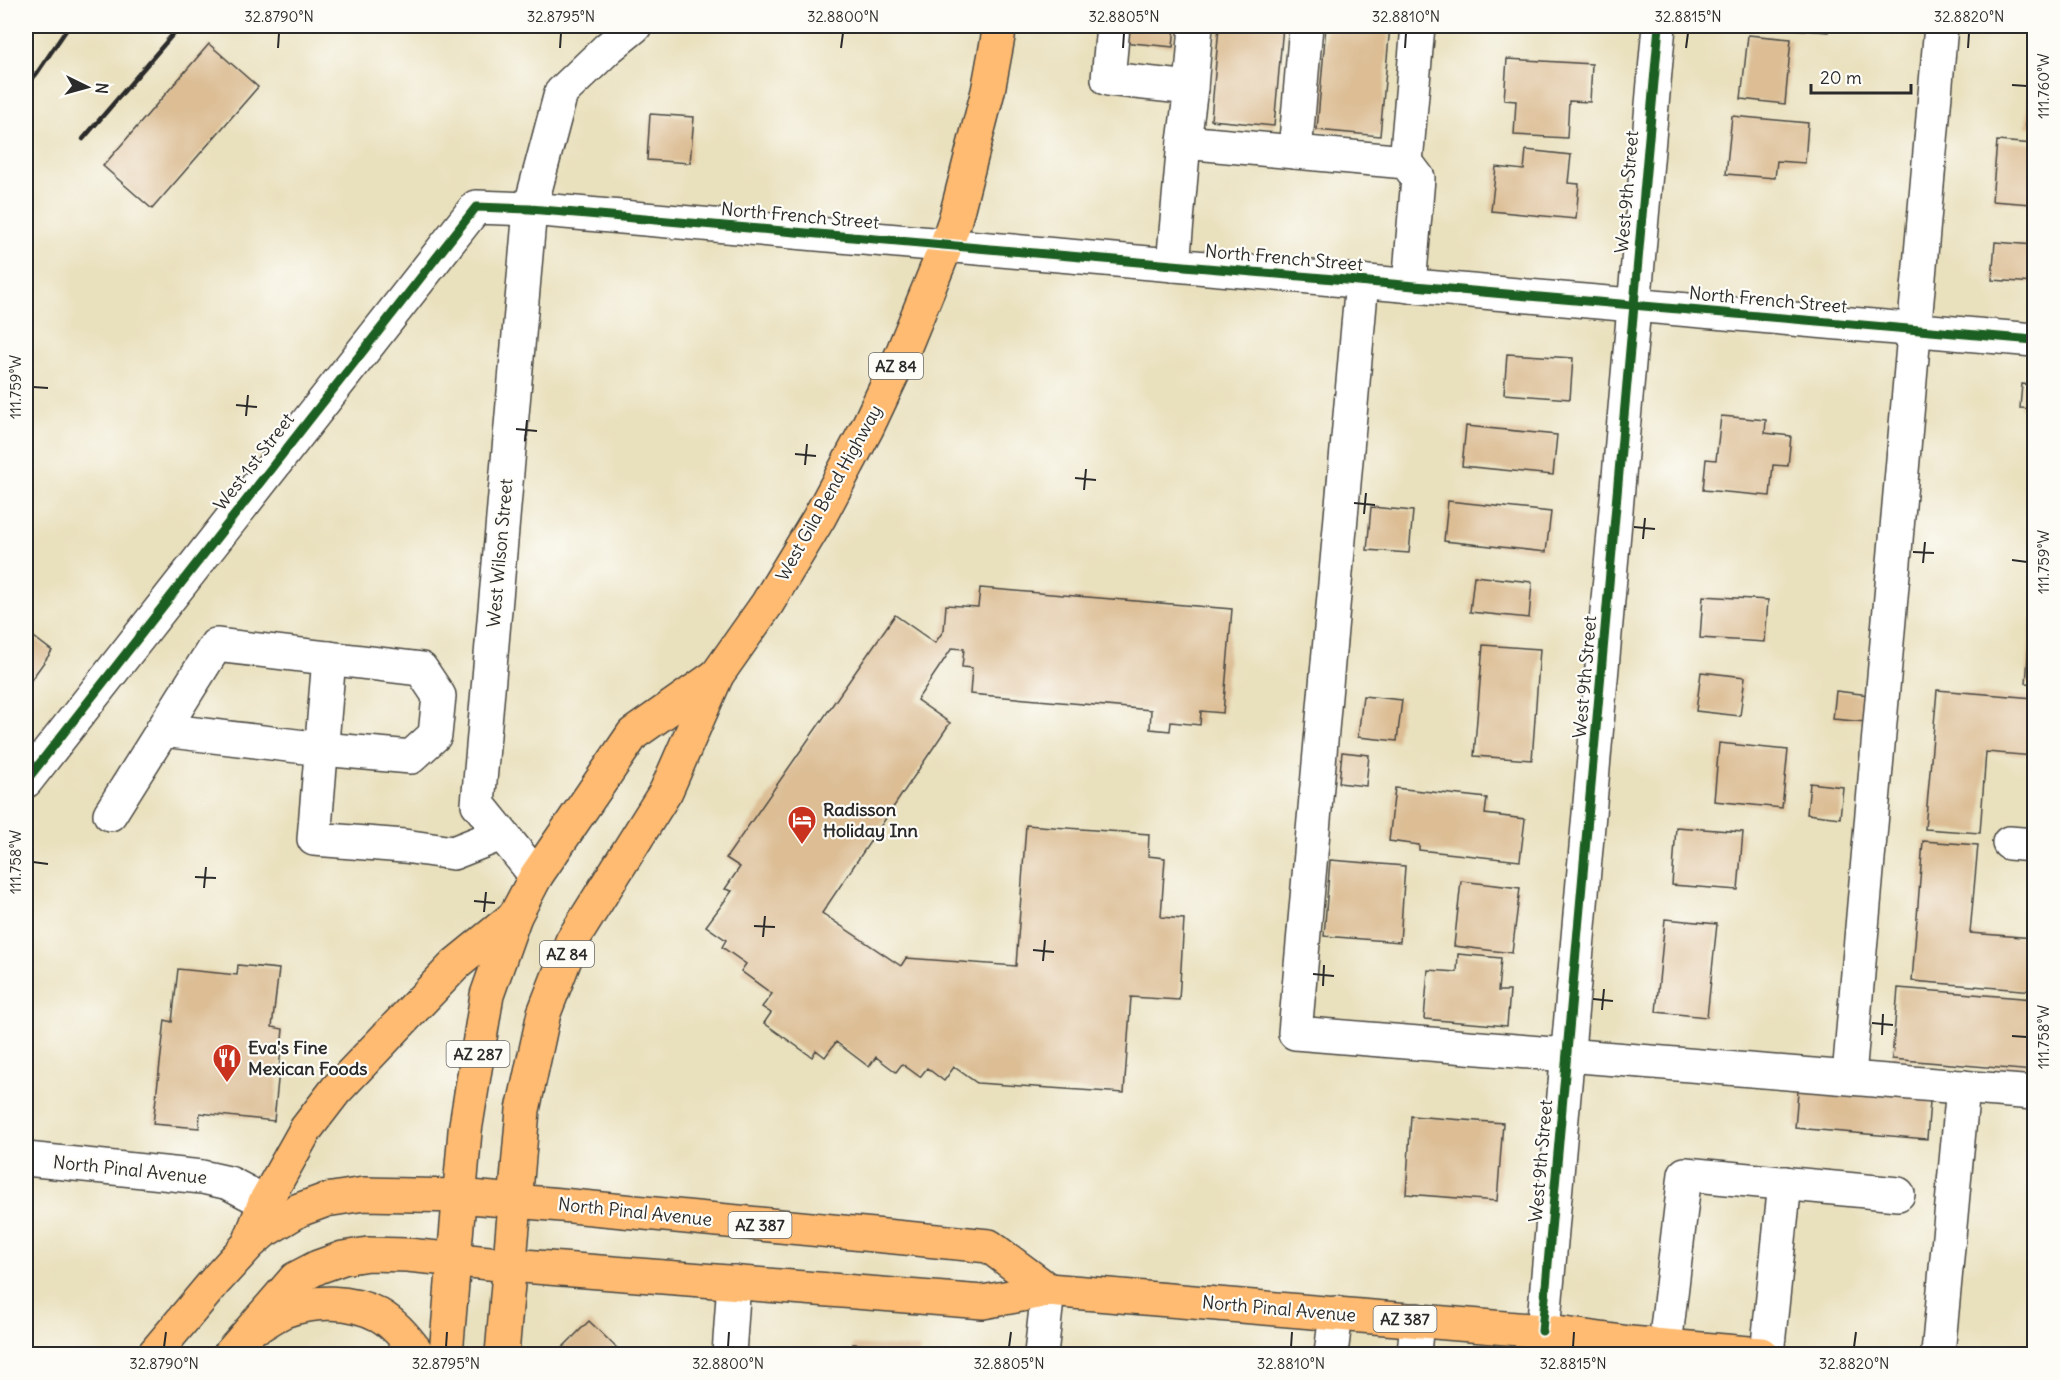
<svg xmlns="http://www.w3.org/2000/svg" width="2060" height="1380" font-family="Delius,sans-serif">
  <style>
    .building { fill: #dcbd94 }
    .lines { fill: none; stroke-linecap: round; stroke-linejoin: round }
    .minor-casing { stroke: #484641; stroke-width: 36 }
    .major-casing { stroke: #484641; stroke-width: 36 }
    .minor { stroke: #fff; stroke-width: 33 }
    .major { stroke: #febb71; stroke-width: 33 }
    .rail { stroke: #2b2b2b; stroke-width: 4.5 }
    .cycleway-casing { stroke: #fdfcf7; stroke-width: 13 }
    .cycleway { stroke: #1b5e20; stroke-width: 9 }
    .ticks { fill: none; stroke: #2b2b2b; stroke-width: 2 }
    .labels { text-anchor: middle; stroke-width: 4.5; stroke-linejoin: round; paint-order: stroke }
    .shield { fill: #fdfcf7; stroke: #6a6a68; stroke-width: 1.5 }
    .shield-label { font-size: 16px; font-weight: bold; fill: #2b2b2b }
    .street-label { font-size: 18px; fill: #2b2b2b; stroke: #fdfcf7 }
    .poi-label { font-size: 18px; font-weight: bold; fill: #2b2b2b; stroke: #fdfcf7; text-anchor: start }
    .neatline { fill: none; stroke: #2b2b2b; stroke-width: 2 }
    .ticks-label { font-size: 15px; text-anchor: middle; fill: #2b2b2b }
  </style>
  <rect width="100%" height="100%" fill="#fdfcf7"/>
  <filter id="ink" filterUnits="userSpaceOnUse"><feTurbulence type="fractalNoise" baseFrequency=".0167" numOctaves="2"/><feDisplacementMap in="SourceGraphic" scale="12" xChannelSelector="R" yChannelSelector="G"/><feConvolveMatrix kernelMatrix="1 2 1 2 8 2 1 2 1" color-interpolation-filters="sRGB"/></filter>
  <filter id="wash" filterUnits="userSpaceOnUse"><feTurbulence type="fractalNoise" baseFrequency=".008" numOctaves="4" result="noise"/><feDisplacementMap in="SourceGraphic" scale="24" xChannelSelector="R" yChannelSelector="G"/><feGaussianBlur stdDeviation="1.35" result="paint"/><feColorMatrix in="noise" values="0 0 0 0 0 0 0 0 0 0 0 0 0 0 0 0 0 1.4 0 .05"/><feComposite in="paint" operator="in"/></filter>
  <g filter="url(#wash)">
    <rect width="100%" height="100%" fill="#e9e0bd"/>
    <g id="blocks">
      <g class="building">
        <path d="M1124 26H1175L1173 47 1122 42Z"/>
        <path d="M1219 26H1283L1274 126 1211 120Z"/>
        <path d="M1326 26H1390L1380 136 1317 130Z"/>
        <path d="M1768 26H1829L1828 32 1768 27Z"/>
        <path d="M1748 35 1791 39 1785 104 1741 99Z"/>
        <path d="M209 44 258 87 152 209 103 166Z"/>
        <path d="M1507 59 1592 64 1590 102 1569 101 1567 138 1514 135 1516 101 1504 100Z"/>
        <path d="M2030 74H2034V127H2026Z"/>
        <path d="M650 114 694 117 690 163 647 160Z"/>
        <path d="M1732 116 1808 123 1805 163 1777 161 1775 178 1726 174Z"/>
        <path d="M1997 141 2034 144V182L2031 204 1992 201Z"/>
        <path d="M1526 150 1571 155 1568 183 1579 184 1576 219 1491 211 1496 167 1524 170Z"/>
        <path d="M1995 242 2034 245V283L1992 280Z"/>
        <path d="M1507 354 1573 358 1570 399 1504 394Z"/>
        <path d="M2022 384 2034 385V409L2020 408Z"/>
        <path d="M1721 416 1766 420 1765 433 1791 436 1788 466 1773 465 1770 496 1703 490 1706 459 1716 460Z"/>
        <path d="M1466 426 1557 435 1553 475 1462 466Z"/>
        <path d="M1448 501 1551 512 1546 552 1444 541Z"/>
        <path d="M1371 507 1413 511 1409 553 1367 550Z"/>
        <path d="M1474 576 1532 582 1529 618 1470 612Z"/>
        <path d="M980 588 1232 609 1223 713 1201 711 1200 725 1171 722 1170 731 1150 729 1151 710 970 694 972 668 962 667 964 649 952 648 917 700 950 723 822 913 901 966 906 958 1016 966 1026 825 1149 834 1148 856 1165 858 1161 917 1184 919 1179 1000 1131 997 1124 1093 977 1083 954 1067 944 1081 927 1068 920 1077 902 1064 896 1072 876 1057 869 1067 836 1042 825 1057 816 1050 812 1057 764 1023 771 1013 762 1007 772 994 741 971 746 964 722 947 726 940 706 926 732 891 725 889 740 867 726 858 895 615 935 643 944 630 946 605 978 607Z"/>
        <path d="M1703 596 1768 600 1765 642 1700 638Z"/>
        <path d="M2031 620H2034V684L2026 683Z"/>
        <path d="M26 631 52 651 26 687Z"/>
        <path d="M1483 645 1540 649 1532 760 1474 756Z"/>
        <path d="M1701 672 1745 677 1740 716 1696 711Z"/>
        <path d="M1937 690 2034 698V756L1986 752 1980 833 1925 829Z"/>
        <path d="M1836 691 1869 695 1866 722 1833 719Z"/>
        <path d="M1363 696 1402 700 1397 741 1358 737Z"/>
        <path d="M1719 743 1788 750 1782 808 1714 801Z"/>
        <path d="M1342 752 1369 755 1366 786 1339 783Z"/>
        <path d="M1810 783 1843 787 1840 818 1807 814Z"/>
        <path d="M1395 788 1487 798 1485 814 1525 819 1520 861 1419 850V845L1389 841Z"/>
        <path d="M1676 827 1743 832 1738 890 1672 885Z"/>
        <path d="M1923 841 1978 845 1970 933 2034 938V991L1912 981Z"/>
        <path d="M1330 860 1405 866 1400 942 1324 936Z"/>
        <path d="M1461 881 1520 888 1512 953 1454 946Z"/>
        <path d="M1665 919 1717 924 1707 1017 1656 1012Z"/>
        <path d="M1458 954 1501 958 1498 991H1510L1507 1026 1424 1019 1428 970 1457 972Z"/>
        <path d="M238 965 279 969 272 1027 283 1029 274 1121 200 1113 199 1128 153 1124 165 1020 172 1022 178 969 237 975Z"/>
        <path d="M1898 988 2034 999V1071L1892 1059Z"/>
        <path d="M1799 1079 1931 1089 1927 1139 1795 1128Z"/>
        <path d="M1411 1116 1503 1123 1497 1201 1406 1194Z"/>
        <path d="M589 1321 623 1354H556Z"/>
        <path d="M853 1344 920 1348 919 1354H852Z"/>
        <path d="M656 1349 699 1353V1354H655Z"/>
      </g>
    </g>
  </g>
  <g filter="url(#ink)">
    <use href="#blocks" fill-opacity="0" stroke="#484641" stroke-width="1.5"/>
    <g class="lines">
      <g class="minor-casing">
        <g id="minor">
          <path d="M1113 26 1108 79 1191 88 1184 142"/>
          <path d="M1191 88 1196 26"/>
          <path d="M1295 152 1306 26"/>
          <path d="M1406 162 1418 26"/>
          <path d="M1173 265 1184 142 1406 162 1418 178 1409 286"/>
          <path d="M1362 281 1295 1033 2034 1093"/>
          <path d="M329 658 314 839 404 846 453 853 501 834"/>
          <path d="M26 781 476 207 530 209 2034 340"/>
          <path d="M110 814 216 645 421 669 439 696 435 735 411 757 322 749 162 730"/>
          <path d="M2009 843 2034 845"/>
          <path d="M536 876 478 804 530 209 561 93 608 48 635 26"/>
          <path d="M1849 1076 1941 26"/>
          <path d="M26 1159 202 1177 229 1183 265 1202"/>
          <path d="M1665 1346 1685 1174 1898 1194"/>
          <path d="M729 1354 734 1282"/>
          <path d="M1041 1354 1048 1290"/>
          <path d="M1331 1354 1336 1313"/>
          <path d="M1414 1354 1417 1320"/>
          <path d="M1541 1354 1659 26"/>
          <path d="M1767 1354 1785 1183"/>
          <path d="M1938 1354 1963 1087"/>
        </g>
      </g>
      <g class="major-casing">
        <g id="major">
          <path d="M249 1243 265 1202 306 1129 336 1090 456 964 515 916"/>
          <path d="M260 1325C268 1320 276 1315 284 1311 314 1300 351 1300 379 1315 395 1324 408 1340 418 1354"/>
          <path d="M154 1354 217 1279 249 1244 264 1231 299 1210 326 1200 364 1194 459 1196 561 1205 989 1246 1048 1290"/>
          <path d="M230 1354 295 1279 318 1267 343 1258 368 1254 407 1255 510 1265 983 1302 1048 1290 1542 1331 1630 1343 1761 1354"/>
          <path d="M446 1354 465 1131 487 995 515 916 536 876 633 734 717 675"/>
          <path d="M502 1354 523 1110 544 1013 572 941 666 791 717 675 767 604 819 518 867 428 901 356 946 246 955 220 988 91 1000 26"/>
        </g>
      </g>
      <use href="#minor" class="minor"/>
      <use href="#major" class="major"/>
      <g class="rail">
        <path d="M26 86 37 73 69 26"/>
        <path d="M83 139 180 26"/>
      </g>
      <g class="cycleway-casing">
        <g id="cycleway">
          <path d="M26 781 476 207 530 209 2034 340"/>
          <path d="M1542 1331 1659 26"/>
        </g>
      </g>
      <use href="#cycleway" class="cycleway"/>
    </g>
  </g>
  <path class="ticks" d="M278 48 279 33M560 48 561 33M841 48 843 33M1123 48 1124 33M1405 48 1406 33M1686 48 1688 33M1968 48 1969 33M2012 85 2027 86M33 387 48 388M236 405 257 407M246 416 248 395M516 429 537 431M525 441 527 420M795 454 816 456M805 465 807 444M1075 478 1096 480M1084 490 1086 469M1354 503 1375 505M1364 514 1366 493M1634 527 1655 529M1643 539 1645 518M1913 552 1934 553M2012 560 2027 562M1923 563 1925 542M33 862 48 864M195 877 216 878M204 888 206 867M474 901 495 903M484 912 486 892M754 926 775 927M763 937 765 916M1033 950 1054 952M1043 961 1045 940M1313 974 1334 976M1323 986 1324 965M1593 999 1613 1001M1602 1010 1604 989M1872 1023 1893 1025M1882 1035 1883 1014M2012 1036 2027 1037M164 1347 166 1332M446 1347 447 1332M728 1347 729 1332M1009 1347 1011 1332M1291 1347 1292 1332M1573 1347 1574 1332M1854 1347 1856 1332"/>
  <defs>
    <g id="hotel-pin" transform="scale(1.5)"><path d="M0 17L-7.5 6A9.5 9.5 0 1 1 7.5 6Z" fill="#c8321e" stroke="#fdfcf7"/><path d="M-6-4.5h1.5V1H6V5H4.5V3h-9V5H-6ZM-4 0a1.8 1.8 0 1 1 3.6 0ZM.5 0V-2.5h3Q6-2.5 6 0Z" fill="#fff"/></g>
    <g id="restaurant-pin" transform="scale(1.5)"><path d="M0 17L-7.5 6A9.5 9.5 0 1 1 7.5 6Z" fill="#c8321e" stroke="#fdfcf7"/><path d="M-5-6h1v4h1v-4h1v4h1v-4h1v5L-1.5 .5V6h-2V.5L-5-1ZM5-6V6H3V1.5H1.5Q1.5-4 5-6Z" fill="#fff"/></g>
  </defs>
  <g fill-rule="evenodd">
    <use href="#hotel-pin" x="802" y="820"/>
    <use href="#restaurant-pin" x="227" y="1058"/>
  </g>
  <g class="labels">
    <g class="shield">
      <rect x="869" y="353" width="54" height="26" rx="4.5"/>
      <rect x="540" y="941" width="54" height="26" rx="4.5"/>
      <rect x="446.5" y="1041" width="63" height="26" rx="4.5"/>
      <rect x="728.5" y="1212" width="63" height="26" rx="4.5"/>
      <rect x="1373.5" y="1306" width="63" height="26" rx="4.5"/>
    </g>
    <g class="shield-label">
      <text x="896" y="372">AZ 84</text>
      <text x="567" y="960">AZ 84</text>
      <text x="478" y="1060">AZ 287</text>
      <text x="760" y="1231">AZ 387</text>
      <text x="1405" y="1325">AZ 387</text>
    </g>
    <g class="street-label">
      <text transform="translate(1627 192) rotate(-85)" y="6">West 9th Street</text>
      <text transform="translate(800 216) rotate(5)" y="6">North French Street</text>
      <text transform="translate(1284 258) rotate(5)" y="6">North French Street</text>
      <text transform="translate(1768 300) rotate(5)" y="6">North French Street</text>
      <text transform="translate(254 462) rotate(-52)" y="6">West 1st Street</text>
      <text transform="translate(829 493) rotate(-61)" y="6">West Gila Bend Highway</text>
      <text transform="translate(500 553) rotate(-85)" y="6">West Wilson Street</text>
      <text transform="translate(1585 677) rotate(-85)" y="6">West 9th Street</text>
      <text transform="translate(1541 1161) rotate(-85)" y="6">West 9th Street</text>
      <text transform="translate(130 1170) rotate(6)" y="6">North Pinal Avenue</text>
      <text transform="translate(635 1212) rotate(6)" y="6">North Pinal Avenue</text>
      <text transform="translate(1279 1309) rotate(5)" y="6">North Pinal Avenue</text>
    </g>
    <g class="poi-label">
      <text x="823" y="816">Radisson<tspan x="823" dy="21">Holiday Inn</tspan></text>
      <text x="248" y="1054">Eva's Fine<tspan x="248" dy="21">Mexican Foods</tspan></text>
    </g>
  </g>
  <rect width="2060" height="1380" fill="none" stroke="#fdfcf7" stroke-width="66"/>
  <g transform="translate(87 87) rotate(95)" stroke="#fdfcf7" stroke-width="4.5" paint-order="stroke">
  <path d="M0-4.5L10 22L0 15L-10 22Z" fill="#2b2b2b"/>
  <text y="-9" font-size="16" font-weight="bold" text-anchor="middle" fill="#2b2b2b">N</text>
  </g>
  <path d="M1811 84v9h100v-9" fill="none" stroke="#2b2b2b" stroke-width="3"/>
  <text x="1820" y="84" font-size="18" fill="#2b2b2b" stroke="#fdfcf7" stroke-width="4.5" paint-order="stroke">20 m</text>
  <rect x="33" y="33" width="1994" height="1314" class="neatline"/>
  <g class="ticks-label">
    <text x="279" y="22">32.8790°N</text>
    <text x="561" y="22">32.8795°N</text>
    <text x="843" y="22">32.8800°N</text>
    <text x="1124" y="22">32.8805°N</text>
    <text x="1406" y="22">32.8810°N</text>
    <text x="1688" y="22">32.8815°N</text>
    <text x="1969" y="22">32.8820°N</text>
    <text transform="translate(2044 86) rotate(-90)" y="5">111.760°W</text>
    <text transform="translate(16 387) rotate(-90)" y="5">111.759°W</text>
    <text transform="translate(2044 562) rotate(-90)" y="5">111.759°W</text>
    <text transform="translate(16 862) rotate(-90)" y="5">111.758°W</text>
    <text transform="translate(2044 1037) rotate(-90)" y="5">111.758°W</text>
    <text x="164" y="1369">32.8790°N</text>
    <text x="446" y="1369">32.8795°N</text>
    <text x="728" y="1369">32.8800°N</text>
    <text x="1009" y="1369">32.8805°N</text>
    <text x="1291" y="1369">32.8810°N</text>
    <text x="1573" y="1369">32.8815°N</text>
    <text x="1854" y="1369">32.8820°N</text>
  </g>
</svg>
